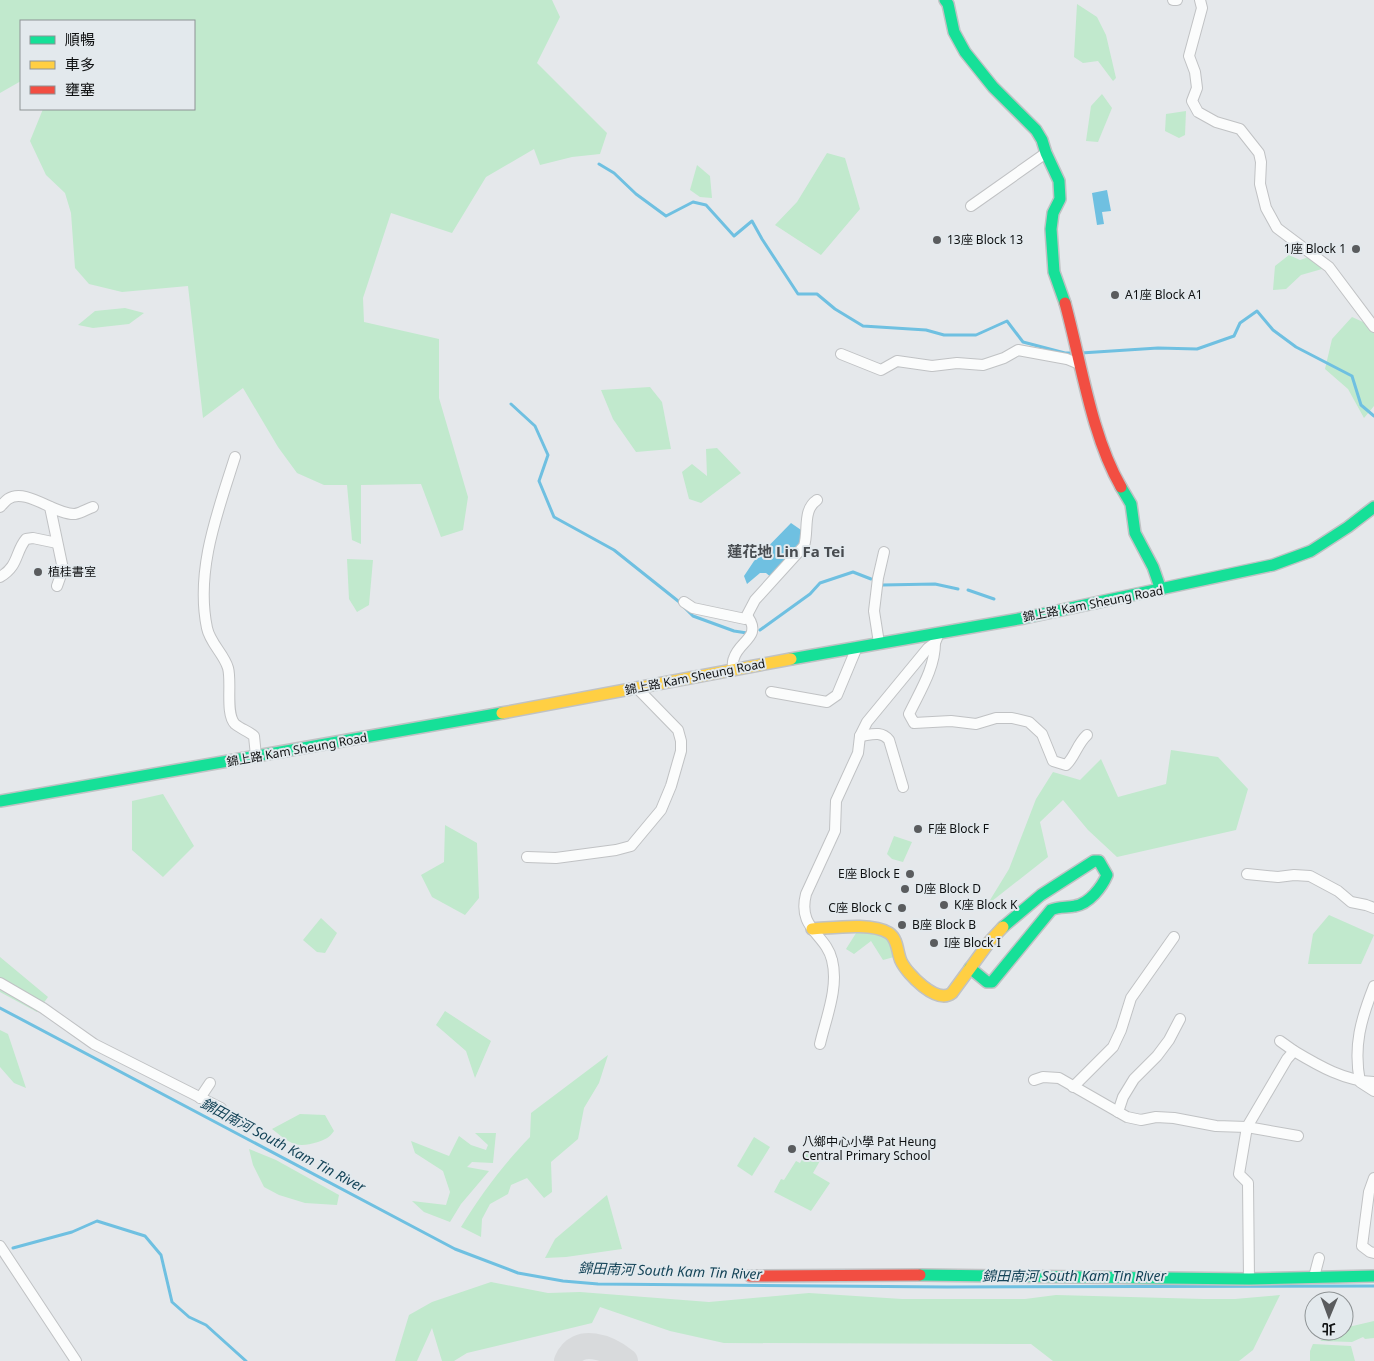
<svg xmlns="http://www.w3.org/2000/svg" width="1374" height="1361" font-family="'Noto Sans','Noto Sans TC',sans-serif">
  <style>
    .green { fill: #c1e9cd }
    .water { fill: #6fc0e1 }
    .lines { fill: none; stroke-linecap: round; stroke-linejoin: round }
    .stream { stroke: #6fc0e1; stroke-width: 3 }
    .taxiway { stroke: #d8dadc; stroke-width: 26 }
    .street-casing { stroke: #c0c2c4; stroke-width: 12 }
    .fast-casing { stroke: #c0c2c4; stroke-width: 14 }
    .slow-casing { stroke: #c0c2c4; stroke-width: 14 }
    .jam-casing { stroke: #c0c2c4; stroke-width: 14 }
    .street { stroke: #fbfcfc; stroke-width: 10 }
    .fast { stroke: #16e098; stroke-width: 11 }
    .slow { stroke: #ffcf43; stroke-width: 11 }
    .jam { stroke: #f24e42; stroke-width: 11 }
    .poi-dot { fill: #5a5c5e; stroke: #e3e9ed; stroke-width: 2 }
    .labels { text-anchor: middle; stroke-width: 4; stroke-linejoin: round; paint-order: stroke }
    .poi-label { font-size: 12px; fill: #0f1112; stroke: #e3e9ed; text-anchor: start }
    .street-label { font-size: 12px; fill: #0f1112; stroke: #e3e9ed }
    .water-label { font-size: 14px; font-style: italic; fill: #154458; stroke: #e3e9ed }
    .quarter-label { font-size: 15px; font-weight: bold; fill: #484c50; stroke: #e3e9ed }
  </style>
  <rect width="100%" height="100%" fill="#e5e8eb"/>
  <g class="green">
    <path d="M0 0H552L560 17 537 63 607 133 600 154 572 157 540 165 534 149 486 177 452 233 391 213 363 298 364 322 439 339V398L468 497 463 530 441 537 421 484 361 485V544L352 540 347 485H324L297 473 278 447 243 388 203 418 188 286 122 292 89 284 75 268 71 213 65 193 46 175 30 141 43 109H194V21H21V81L0 93Z"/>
    <path d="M1077 4 1097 17 1106 35 1116 78 1113 81 1098 61 1083 63 1074 57Z"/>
    <path d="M1102 94 1112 108 1098 142 1086 141 1091 106Z"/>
    <path d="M1186 111 1185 135 1179 138 1165 131 1166 114Z"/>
    <path d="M827 153 845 158 860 209 821 255 775 225 797 202Z"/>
    <path d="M697 165 710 176 712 198 700 197 690 190Z"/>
    <path d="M1318 254 1322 269 1301 275 1286 289 1273 290 1275 266 1289 255 1300 260Z"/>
    <path d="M125 308 144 313 129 324 93 328 78 325 95 311Z"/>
    <path d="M1352 317 1374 327V406L1364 418 1348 389 1325 369 1332 339Z"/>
    <path d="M650 387 662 402 671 449 636 452 613 419 601 390Z"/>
    <path d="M717 448 741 473 701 503 689 499 682 472 692 464 707 476 706 449Z"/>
    <path d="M347 559 373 560 369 605 357 612 349 599Z"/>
    <path d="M1171 750 1218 757 1248 789 1236 830 1117 857 1088 830 1063 800 1040 822 1048 857 987 905 1009 869 1036 799 1053 772 1080 780 1101 759 1118 797 1166 784Z"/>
    <path d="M163 794 194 846 163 877 132 850V801Z"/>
    <path d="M445 825 477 843 479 898 465 915 432 897 421 875 444 862Z"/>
    <path d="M894 836 912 842 903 862 892 859 887 854Z"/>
    <path d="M1329 915 1374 935 1361 964H1308L1313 934Z"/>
    <path d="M321 918 337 933 325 953 317 952 303 940Z"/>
    <path d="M858 930 892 939 894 957 883 960 871 941 854 954 846 949Z"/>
    <path d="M0 957 48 997 37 1012 0 992Z"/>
    <path d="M445 1011 491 1041 475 1078 466 1051 436 1025Z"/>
    <path d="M0 1030 8 1034 26 1088 14 1083 0 1067Z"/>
    <path d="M608 1055 599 1083 584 1108 578 1139 551 1162 552 1192 544 1198 527 1178 511 1185 508 1194 490 1204 482 1219 481 1237 461 1227C482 1193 502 1166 530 1137L531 1113Z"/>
    <path d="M300 1114 325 1115 334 1131C329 1138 326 1139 318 1142 295 1149 290 1143 272 1129Z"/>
    <path d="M475 1133H496L493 1163 472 1162 467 1167 489 1171 461 1204 450 1222 424 1212 412 1201 446 1205 450 1192 443 1171 415 1153 411 1141 449 1156 459 1136 471 1145 486 1150 488 1145Z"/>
    <path d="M754 1137 770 1147 752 1176 737 1166Z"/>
    <path d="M249 1149 276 1160 339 1195 337 1205 305 1203 279 1195 264 1187 253 1165Z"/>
    <path d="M807 1150 821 1159 813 1173 830 1183 811 1211 774 1192 781 1179 784 1180 796 1161 800 1163Z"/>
    <path d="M607 1195 622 1249 566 1257 545 1258 555 1239Z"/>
    <path d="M491 1282 548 1293 580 1292 709 1302 809 1293 902 1299H1025L1056 1295 1204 1299H1235L1280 1295 1253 1350 1239 1361H1053L1031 1344 724 1343 670 1331 600 1307 592 1323 467 1353 454 1361H442L432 1328 417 1361H395L409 1315 432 1302Z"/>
    <path d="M1374 1321V1338L1365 1339 1363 1337 1352 1342 1320 1341 1336 1331H1344V1328Z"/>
    <path d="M1313 1344 1351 1346 1355 1361H1310V1351Z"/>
  </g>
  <g class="water">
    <path d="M1107 190 1111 211 1102 212 1104 224 1097 225 1092 193Z"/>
    <path d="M791 523 804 532 803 543 772 578 766 573H760L747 584 744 576 754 561Z"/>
  </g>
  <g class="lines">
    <g class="stream">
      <path d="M599 164 614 173 636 194 666 216 693 202 706 205 734 236 752 221 762 239 798 294H817L835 309 863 326 926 330 944 335H976L1007 321 1023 342 1065 353H1072"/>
      <path d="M1081 353 1158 348 1197 349 1234 336 1240 323 1257 311 1273 330 1296 347 1352 376 1361 405 1374 416"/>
      <path d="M511 404 535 426 548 455 539 481 554 517 614 550 678 601 693 616 734 631 747 633"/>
      <path d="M882 585 935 584 958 589"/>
      <path d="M968 590 994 599"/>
      <path d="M760 630 810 594 820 583 853 572 871 579"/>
      <path d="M0 1008 455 1249 518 1273 563 1281 598 1284 947 1287 1374 1286"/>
      <path d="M13 1248 72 1232 97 1221 145 1236 161 1255 172 1302 189 1317 206 1325 246 1361"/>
    </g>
    <path class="taxiway" d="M567 1361C578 1335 609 1348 625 1361"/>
    <g class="street-casing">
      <g id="street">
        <path d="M1173 0H1177"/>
        <path d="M1200 0 1202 8 1189 56 1195 72 1197 88 1192 101 1198 112 1216 122 1240 129 1259 153 1261 162 1260 184 1266 208 1277 228 1329 267 1374 327"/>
        <path d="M971 206 1046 153"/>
        <path d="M841 354 881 370 897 361 932 366 957 363 983 365 1004 358 1018 350 1067 359 1079 364"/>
        <path d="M235 457C218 511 195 570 207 628 210 643 224 654 228 668 232 682 225 714 235 724 241 729 248 731 254 736L256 756"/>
        <path d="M0 507C3 504 5 501 8 499 26 487 55 515 75 514 81 513 87 509 93 507"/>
        <path d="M50 507 63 569 57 586"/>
        <path d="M0 577C19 566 15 552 26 539L33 538 57 543"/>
        <path d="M684 602 693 608 745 619 755 600 804 546C809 531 802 510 817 500"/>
        <path d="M879 643 874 611 878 578 884 552"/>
        <path d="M935 643C935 668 920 691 909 714L914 723 951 721 976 724 996 718H1012L1029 722 1042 734 1053 761 1066 765C1075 757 1077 744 1087 735"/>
        <path d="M733 670C733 667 732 662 734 658 739 641 762 637 748 617"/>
        <path d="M771 692 827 702 837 695 857 647"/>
        <path d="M860 736C870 735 881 730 889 740L903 787"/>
        <path d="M527 857 556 858 616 850 631 846 661 810 671 786 681 751V741L678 730 637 688"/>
        <path d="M1247 874 1278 877 1294 875 1310 876 1338 891 1351 902 1366 905 1374 908"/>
        <path d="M0 983 43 1008 94 1044 221 1108"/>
        <path d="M1374 986C1361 1019 1353 1046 1360 1082L1374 1091"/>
        <path d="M1280 1041 1294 1051"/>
        <path d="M820 1044C826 1018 839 987 832 960 826 934 797 929 806 894L835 831 836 801 858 753 860 736 867 722 928 648 935 643 939 633"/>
        <path d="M1034 1080 1043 1077 1059 1078 1127 1117 1141 1120 1156 1117 1174 1118 1216 1126 1247 1127 1298 1136"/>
        <path d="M1073 1087 1113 1047 1121 1030 1131 998 1174 937"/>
        <path d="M200 1098 210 1083"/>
        <path d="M1118 1112 1123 1097 1134 1079 1157 1056 1169 1040 1180 1019"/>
        <path d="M1374 1178 1369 1192 1362 1246 1370 1252 1374 1253"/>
        <path d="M0 1246 76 1361"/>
        <path d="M1314 1277 1319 1258"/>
        <path d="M1249 1279 1248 1183 1239 1174 1247 1127 1287 1059 1294 1051C1319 1066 1345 1081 1374 1082"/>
      </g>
    </g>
    <g class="fast-casing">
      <g id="fast">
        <path d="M945 0 948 4 954 32 965 52 993 87 1036 130 1042 140 1046 153 1059 181 1060 199 1053 213 1051 229 1054 272 1065 303"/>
        <path d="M1121 487 1131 504 1135 533 1153 567 1161 590"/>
        <path d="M791 659 1024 618 1273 565 1311 551 1348 527 1374 507"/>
        <path d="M0 801 502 713"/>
        <path d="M970 968 987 982H992L1051 910C1059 906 1067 908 1075 906 1089 904 1102 887 1107 875L1099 861H1094L1041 895 1003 927"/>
        <path d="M920 1275 1249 1279 1374 1276"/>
      </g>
    </g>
    <g class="slow-casing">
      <g id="slow">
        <path d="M502 713 791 659"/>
        <path d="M812 929C832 928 872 922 889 933 898 939 897 952 901 961 907 974 937 1005 952 993L990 941 1003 927"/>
      </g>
    </g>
    <g class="jam-casing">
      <g id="jam">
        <path d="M1065 303C1081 361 1091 435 1121 487"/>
        <path d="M750 1276 920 1275"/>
      </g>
    </g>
    <use href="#street" class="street"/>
    <use href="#fast" class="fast"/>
    <use href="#slow" class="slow"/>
    <use href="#jam" class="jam"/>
  </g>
  <g class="poi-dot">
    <circle cx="937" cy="240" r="5"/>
    <circle cx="1356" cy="249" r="5"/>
    <circle cx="1115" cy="295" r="5"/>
    <circle cx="38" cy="572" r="5"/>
    <circle cx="918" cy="829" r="5"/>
    <circle cx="910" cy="874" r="5"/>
    <circle cx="905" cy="889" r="5"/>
    <circle cx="944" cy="905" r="5"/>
    <circle cx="902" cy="908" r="5"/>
    <circle cx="902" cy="925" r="5"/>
    <circle cx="934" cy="943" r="5"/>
    <circle cx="792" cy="1149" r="5"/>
  </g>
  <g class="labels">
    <g class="poi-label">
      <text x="947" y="244">13座 Block 13</text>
      <text x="1346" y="253" text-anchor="end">1座 Block 1</text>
      <text x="1125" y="299">A1座 Block A1</text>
      <text x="48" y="576">植桂書室</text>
      <text x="928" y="833">F座 Block F</text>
      <text x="900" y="878" text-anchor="end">E座 Block E</text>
      <text x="915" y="893">D座 Block D</text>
      <text x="954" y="909">K座 Block K</text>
      <text x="892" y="912" text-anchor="end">C座 Block C</text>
      <text x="912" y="929">B座 Block B</text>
      <text x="944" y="947">I座 Block I</text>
      <text x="802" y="1146">八鄉中心小學 Pat Heung<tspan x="802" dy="14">Central Primary School</tspan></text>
    </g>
    <g class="street-label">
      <text transform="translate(1093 604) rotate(-11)" y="4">錦上路 Kam Sheung Road</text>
      <text transform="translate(695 677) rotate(-11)" y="4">錦上路 Kam Sheung Road</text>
      <text transform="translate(297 750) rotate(-10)" y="4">錦上路 Kam Sheung Road</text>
    </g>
    <g class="water-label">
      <text transform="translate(283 1145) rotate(28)" y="5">錦田南河 South Kam Tin River</text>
      <text transform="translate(670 1271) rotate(2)" y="5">錦田南河 South Kam Tin River</text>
      <text x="1074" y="1281">錦田南河 South Kam Tin River</text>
    </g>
    <g class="quarter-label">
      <text x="786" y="557">蓮花地 Lin Fa Tei</text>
    </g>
  </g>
  <rect x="20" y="20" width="175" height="90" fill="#e3e9ed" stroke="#8e9395"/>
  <rect x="30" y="36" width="25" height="8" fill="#16e098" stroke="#8e9395"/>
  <text x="65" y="45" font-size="15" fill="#0f1112">順暢</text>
  <rect x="30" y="61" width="25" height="8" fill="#ffcf43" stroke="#8e9395"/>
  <text x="65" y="70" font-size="15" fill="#0f1112">車多</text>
  <rect x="30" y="86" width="25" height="8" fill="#f24e42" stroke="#8e9395"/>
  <text x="65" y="95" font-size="15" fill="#0f1112">壅塞</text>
  <g transform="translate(1329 1316) rotate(181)"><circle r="24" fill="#e3e9ed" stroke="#8e9395"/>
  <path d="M0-4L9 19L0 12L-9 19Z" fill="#5a5c5e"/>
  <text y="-8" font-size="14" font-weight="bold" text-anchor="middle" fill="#0f1112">北</text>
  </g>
</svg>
